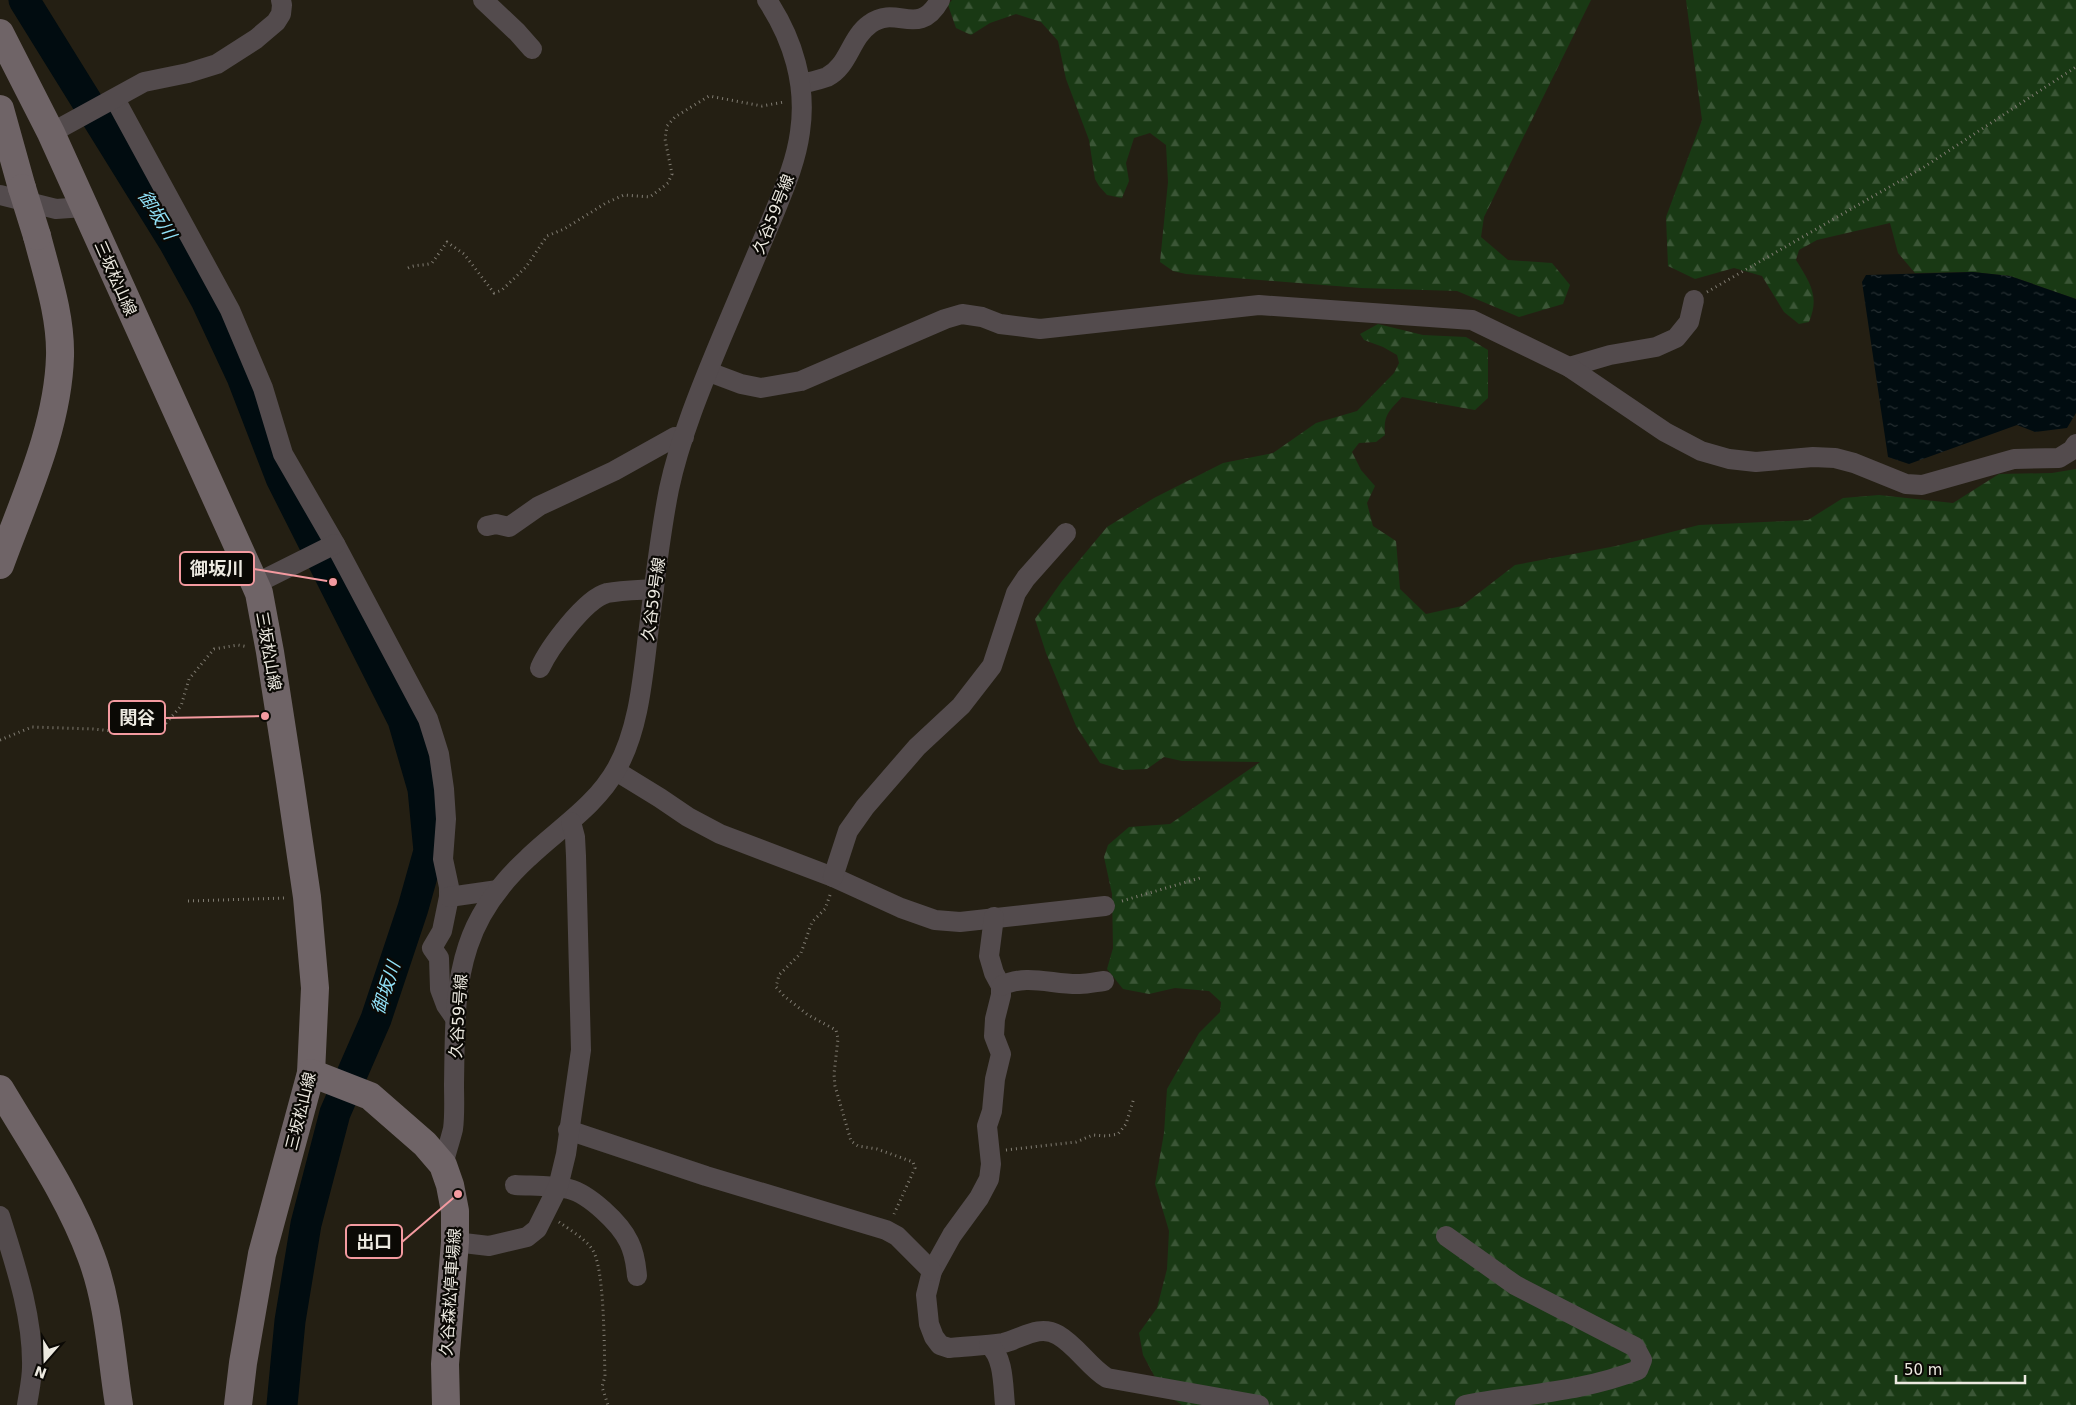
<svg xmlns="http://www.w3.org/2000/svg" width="2076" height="1405" font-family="'DejaVu Sans','Noto Sans JP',sans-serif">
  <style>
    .forest { fill: url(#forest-firs) }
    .water { fill: url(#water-ripples) }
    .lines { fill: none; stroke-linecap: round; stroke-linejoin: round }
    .river { stroke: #010c10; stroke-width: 31 }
    .path { stroke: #807c72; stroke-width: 3; stroke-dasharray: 1 4; stroke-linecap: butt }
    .street { stroke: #534b4d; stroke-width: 20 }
    .secondary { stroke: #6f6467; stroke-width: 28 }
    .secondary-bridge { stroke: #6f6467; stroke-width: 28 }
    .labels { text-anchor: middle; stroke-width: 4.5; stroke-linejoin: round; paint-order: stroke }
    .street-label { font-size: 16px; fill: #ece9e0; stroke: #0b0905 }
    .water-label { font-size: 18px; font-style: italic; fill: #93e4fb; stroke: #0b0905 }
    .leader { fill: none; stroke: #f49aa0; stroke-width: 2 }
    .callout-dot { fill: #f49aa0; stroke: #0b0905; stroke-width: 2 }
    .callout { fill: #0b0905; stroke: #f49aa0; stroke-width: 2 }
    .callout-label { font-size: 18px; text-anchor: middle; font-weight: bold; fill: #ece9e0 }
  </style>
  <defs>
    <pattern id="forest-firs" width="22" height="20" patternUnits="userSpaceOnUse" patternTransform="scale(1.25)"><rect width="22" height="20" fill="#193914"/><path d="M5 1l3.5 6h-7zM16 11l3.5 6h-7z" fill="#3b5636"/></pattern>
    <pattern id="water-ripples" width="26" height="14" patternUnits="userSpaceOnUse" patternTransform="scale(1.25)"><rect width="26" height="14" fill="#010c10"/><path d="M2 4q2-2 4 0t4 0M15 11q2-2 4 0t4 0" fill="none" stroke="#262f32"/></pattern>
  </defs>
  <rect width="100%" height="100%" fill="#241f13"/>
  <g class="forest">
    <path d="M952 0H1591L1484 217 1481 237 1508 260 1552 263 1570 285 1563 304 1519 317 1457 291 1361 288 1186 274 1173 271 1160 262 1168 182 1166 145 1150 133 1134 138 1126 163 1129 181 1122 198 1107 195 1099 186 1095 179 1089 140 1066 79 1058 41 1041 22 1016 14 990 23 971 35 956 28 948 5Z"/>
    <path d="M1686 0H2076V299L2010 276 1973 272 1915 273 1898 253 1890 223 1817 240 1799 250 1796 260C1810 283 1820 296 1809 322L1799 324 1784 312 1762 276 1734 268 1695 279 1668 266 1666 217 1702 120Z"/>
    <path d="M1378 324 1423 335 1466 337 1488 350V398L1475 410 1402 397C1389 411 1383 415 1385 435L1376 442 1359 443 1352 452 1361 470 1375 486 1367 503 1373 526 1396 541 1400 589 1426 614 1462 606 1515 565 1616 546 1699 525 1808 520 1843 498 1879 495 1953 503 1999 474 2052 473 2076 469V1405H1182L1163 1392 1143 1355 1139 1333 1157 1308 1167 1269 1169 1231 1155 1184 1164 1133 1167 1089 1199 1033 1220 1012 1221 1002 1209 991 1175 988 1149 994 1123 989 1107 969 1113 948 1112 894 1104 857 1108 845 1129 827 1170 824 1260 762 1182 761 1164 757 1147 769 1123 770 1100 763 1076 726 1046 653 1035 619 1062 581 1107 527 1154 498 1223 463 1273 453 1316 423 1357 411 1394 373 1399 363 1397 355 1383 347 1364 340 1360 334Z"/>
  </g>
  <path class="water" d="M1973 272 2010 276 2076 299V413L2067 428 2035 432 2017 425 1909 464 1888 457 1862 282 1866 275Z"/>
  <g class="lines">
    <path class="river" d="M24 0 174 242 206 300 242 377 281 478 403 720 423 789 429 851 413 908 376 1019 335 1113 306 1224 290 1321 282 1405"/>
    <g class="path">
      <path d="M408 268C416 264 424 266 432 263L447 242 464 254 494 293 502 290 526 267 547 236 564 229 606 203 624 195 650 197 668 183 672 174 665 139 667 126 675 117 709 96 762 106 784 102"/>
      <path d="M1707 292 1924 167 2076 67"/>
      <path d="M0 740 32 727 93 729 133 733 166 723 181 706 189 679 214 649 238 645 248 647"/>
      <path d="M830 895 825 909 812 922 801 953 779 975 776 987 784 996 808 1015 836 1030 838 1039 834 1074 835 1086 851 1141 858 1146 877 1149 913 1162 915 1168 894 1214"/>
      <path d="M188 901 286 898"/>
      <path d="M1122 901 1200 878"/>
      <path d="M1006 1150 1076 1142 1093 1135 1106 1136 1118 1134 1126 1124 1134 1098"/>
      <path d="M559 1222C570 1230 584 1238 592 1249 605 1267 604 1351 605 1376L602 1387 608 1405"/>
    </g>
    <g class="street">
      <path d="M483 0 517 32 532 49"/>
      <path d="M801 84C809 82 819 80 827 77 849 66 850 38 870 24 897 4 918 39 940 0"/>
      <path d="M115 99 230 310 263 388 283 454 335 544 428 719 439 754 444 789 446 819 443 859 449 887V897L442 931 432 948 439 958 440 989 446 1005 455 1018"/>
      <path d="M51 133 144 82 188 73 217 64 256 39 276 22 281 14 282 5 281 0"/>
      <path d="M0 195 56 209 84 207"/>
      <path d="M1569 367 1610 355 1656 347 1676 338 1689 322 1694 300"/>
      <path d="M709 372 741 384 761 388 801 381 945 319 962 314 982 317 1000 324 1040 329 1259 305 1472 320 1569 367 1665 432 1701 451 1729 459 1756 462 1813 457 1835 458 1854 463 1906 484 1922 485 2014 459 2059 458 2072 450 2076 444"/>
      <path d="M487 526 496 524 509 527 539 506 614 471 675 437H684"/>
      <path d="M255 584 335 544"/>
      <path d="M540 668C549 648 585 599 607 593 622 590 639 590 654 589"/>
      <path d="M616 771 660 798 688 817 720 834 833 877 901 908 935 920 960 922 1105 906"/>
      <path d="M833 877 848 831 865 807 917 747 961 706 992 666 1016 593 1026 578 1066 533"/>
      <path d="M449 897 498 890"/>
      <path d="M994 917 989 956 994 973 1001 986V995L995 1019 994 1036 1001 1054 995 1079 992 1111 987 1126 991 1164 989 1179 979 1198 952 1235 932 1271 926 1295 929 1324 934 1337 940 1345 949 1348C966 1346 985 1346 1003 1343 1021 1339 1039 1324 1058 1335 1077 1346 1089 1367 1107 1378L1259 1405"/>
      <path d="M1001 986C1027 973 1053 985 1080 984 1088 984 1096 982 1104 981"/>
      <path d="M568 1130 706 1176 886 1230 897 1236 932 1271"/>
      <path d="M443 1165C446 1153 450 1141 453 1129 455 1114 454 1099 454 1084 455 1038 453 991 468 946 479 912 502 882 528 858 558 829 596 806 617 768 640 727 643 673 649 627 655 581 660 534 669 489 680 438 701 387 721 339 738 298 756 257 773 216 784 189 796 162 800 132 807 85 793 39 767 0"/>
      <path d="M515 1185C533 1186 552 1185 569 1189 589 1194 620 1223 629 1242 634 1252 636 1264 637 1276"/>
      <path d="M0 1216C15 1264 33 1316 32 1367 32 1379 29 1392 27 1405"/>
      <path d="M1446 1236 1515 1285 1635 1347 1642 1360 1638 1370C1582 1392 1523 1394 1465 1405"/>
      <path d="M455 1242 489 1246 527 1237 537 1229 558 1187 566 1154 581 1050 576 856 575 837 571 822"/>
      <path d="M989 1345C1004 1357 1003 1386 1005 1405"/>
    </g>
    <g class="secondary">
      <path d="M0 33 51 133 255 584 259 593 270 652 290 781 307 897 315 988 311 1073 262 1254 243 1363 238 1405"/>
      <path d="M0 109 22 188"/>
      <path d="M0 565C24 499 58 428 60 356 61 316 47 275 37 236"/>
      <path d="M311 1073 370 1096 425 1144 443 1165 450 1185 455 1211V1242L445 1364 446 1405"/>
      <path d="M0 1089C32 1143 69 1196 91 1256 109 1303 111 1355 119 1405"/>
    </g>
    <path class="secondary-bridge" d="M22 188 37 236"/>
  </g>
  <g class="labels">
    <g class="street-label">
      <text transform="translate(773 214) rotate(-68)" y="6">久谷59号線</text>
      <text transform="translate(116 278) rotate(66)" y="6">三坂松山線</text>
      <text transform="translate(653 599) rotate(-82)" y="6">久谷59号線</text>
      <text transform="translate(269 651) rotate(80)" y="6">三坂松山線</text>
      <text transform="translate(458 1016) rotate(-86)" y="6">久谷59号線</text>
      <text transform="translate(300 1111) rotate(-76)" y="6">三坂松山線</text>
      <text transform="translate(450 1292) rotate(-86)" y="6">久谷森松停車場線</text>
    </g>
    <g class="water-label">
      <text transform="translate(157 215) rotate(58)" y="6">御坂川</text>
      <text transform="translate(386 988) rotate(-72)" y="6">御坂川</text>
    </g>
  </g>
  <path class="leader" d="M333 582L254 569M265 716L165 718M458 1194L402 1242"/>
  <g class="callout-dot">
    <circle cx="333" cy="582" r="5"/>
    <circle cx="265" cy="716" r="5"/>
    <circle cx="458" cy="1194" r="5"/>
  </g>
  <g class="callout">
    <rect x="180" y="552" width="74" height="33" rx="5"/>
    <rect x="109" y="701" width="56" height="33" rx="5"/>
    <rect x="346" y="1225" width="56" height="33" rx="5"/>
  </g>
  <g class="callout-label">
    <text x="217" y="575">御坂川</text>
    <text x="137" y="724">関谷</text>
    <text x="374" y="1248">出口</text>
  </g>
  <g transform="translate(45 1360) rotate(200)" stroke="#0b0905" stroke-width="4" paint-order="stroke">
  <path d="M0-4L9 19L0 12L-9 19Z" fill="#ece9e0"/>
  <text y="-8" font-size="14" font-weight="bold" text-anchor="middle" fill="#ece9e0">N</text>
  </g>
  <path d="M1896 1375v8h129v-8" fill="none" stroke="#ece9e0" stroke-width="2.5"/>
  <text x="1904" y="1375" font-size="15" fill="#ece9e0" stroke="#0b0905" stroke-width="4" paint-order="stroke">50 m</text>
</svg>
